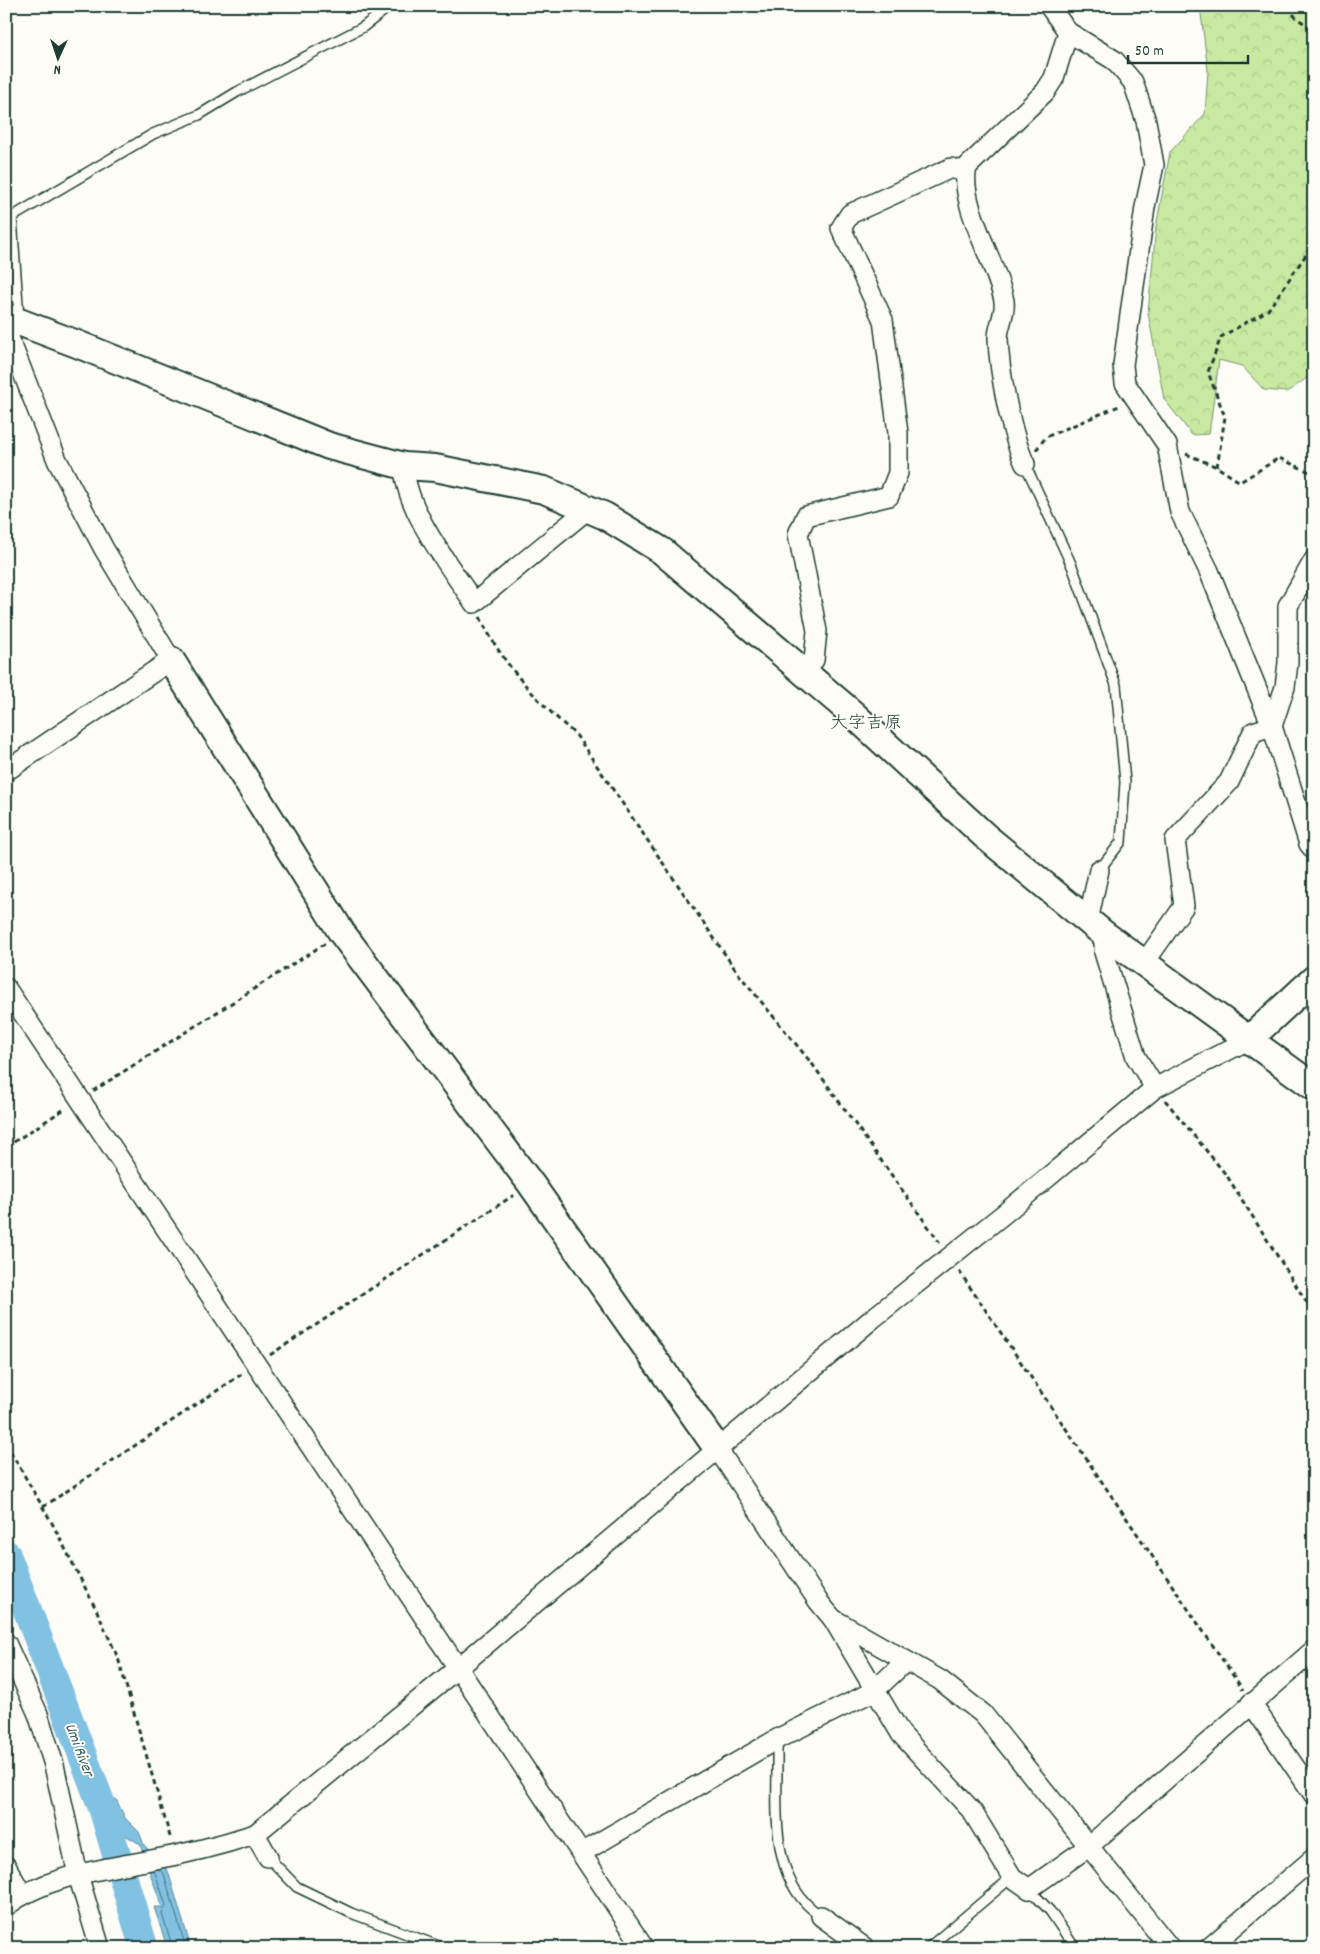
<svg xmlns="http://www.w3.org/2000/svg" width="1320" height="1954" font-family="Dekko,'Klee One',sans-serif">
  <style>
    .forest { fill: url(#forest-crowns); stroke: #74936b }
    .water { fill: #81c1e2; stroke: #5a8c9c }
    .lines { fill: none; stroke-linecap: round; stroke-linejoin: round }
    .shore { stroke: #46727a; stroke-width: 1 }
    .river { stroke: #81c1e2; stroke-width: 29 }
    .lane-casing { stroke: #1f3d34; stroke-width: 12 }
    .street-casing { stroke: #1f3d34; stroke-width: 22 }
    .secondary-casing { stroke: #1f3d34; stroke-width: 30 }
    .path { stroke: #1f3d34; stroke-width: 3; stroke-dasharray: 5 4; stroke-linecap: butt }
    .lane { stroke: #fdfcf7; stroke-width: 9 }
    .street { stroke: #fdfcf7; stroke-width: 19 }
    .secondary { stroke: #fdfcf7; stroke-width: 26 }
    .labels { text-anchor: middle; stroke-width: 4; stroke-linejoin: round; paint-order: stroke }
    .water-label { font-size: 16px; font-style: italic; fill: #385e60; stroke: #fdfcf7 }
    .quarter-label { font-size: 18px; fill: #1f3d34; stroke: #fdfcf7 }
  </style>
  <defs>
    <pattern id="forest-crowns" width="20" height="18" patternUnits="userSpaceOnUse" patternTransform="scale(1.25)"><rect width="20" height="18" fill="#c9e9a2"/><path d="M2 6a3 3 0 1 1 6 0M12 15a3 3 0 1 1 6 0" fill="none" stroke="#acc98c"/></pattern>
  </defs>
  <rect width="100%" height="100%" fill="#fdfcf7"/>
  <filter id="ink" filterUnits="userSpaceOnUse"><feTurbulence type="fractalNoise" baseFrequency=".02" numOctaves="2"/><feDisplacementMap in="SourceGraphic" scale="10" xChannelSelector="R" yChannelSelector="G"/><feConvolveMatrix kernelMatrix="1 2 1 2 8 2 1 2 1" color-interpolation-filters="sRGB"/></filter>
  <g filter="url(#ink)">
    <path class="forest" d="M1200 6H1314V373L1287 392 1264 390 1242 366 1219 360 1209 434 1192 435 1164 399 1148 313 1156 227 1170 152 1205 114 1208 71Z"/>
    <path class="water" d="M116 1799 125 1818 139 1832 144 1845 168 1871 191 1948H165V1941L154 1907H162L140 1844 125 1835 111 1800Z"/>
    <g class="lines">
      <g class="shore">
        <path d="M159 1869 164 1874 186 1948"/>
        <path d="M154 1870 166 1905 162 1914 170 1939V1948"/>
      </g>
      <path class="river" d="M6 1554 103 1809 144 1948"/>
      <g class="lane-casing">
        <g id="lane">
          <path d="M19 319 12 217 153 134 199 115 237 92 363 27 390 6"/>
          <path d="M1025 464 1072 566 1116 685 1125 782 1121 842 1099 870"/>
          <path d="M779 1738 777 1750C778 1806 767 1881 821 1916"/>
          <path d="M268 1857 297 1887 351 1913 444 1948"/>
          <path d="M1029 1889 1050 1911 1075 1948"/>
          <path d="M928 1948 1012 1877"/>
        </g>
      </g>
      <g class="street-casing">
        <g id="street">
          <path d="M1049 6 1068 32 1114 60 1133 82 1146 121 1154 165 1145 207 1123 365 1125 383 1167 445 1180 512 1209 571 1272 726 1309 844 1314 850"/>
          <path d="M6 330 57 460 104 549 171 660 6 771"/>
          <path d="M1025 464C1011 434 999 372 998 338 998 326 1006 313 1004 301 997 263 958 204 967 167L1045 92 1054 78 1068 32"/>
          <path d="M404 466C405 510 450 566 474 603L588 509"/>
          <path d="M802 672 814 660 817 631 798 534 806 516 889 496 898 473V433L883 320 841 228 850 214 951 168 965 172"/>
          <path d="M1272 726 1285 687 1288 663V606L1314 560"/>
          <path d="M1088 921 1099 870"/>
          <path d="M1104 934V952L1136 1057 1155 1088"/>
          <path d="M1145 962 1184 906 1175 840 1229 782 1253 732 1272 726"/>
          <path d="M6 988 644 1948"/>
          <path d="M717 1448 818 1601 833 1619 940 1680 983 1714 1170 1948"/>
          <path d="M833 1619 901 1734 972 1811 1012 1877 1029 1889 1088 1847 1314 1650"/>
          <path d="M6 1643 38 1714 54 1765 78 1875 100 1948"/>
          <path d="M1251 1703 1314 1795"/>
          <path d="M255 1834 268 1857"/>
          <path d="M581 1853 779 1738 874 1691 906 1661"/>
          <path d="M6 1866 22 1894"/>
          <path d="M6 1906C48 1875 101 1870 151 1860 186 1854 221 1845 255 1834L458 1668 872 1319 1005 1213 1155 1088 1248 1040"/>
          <path d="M821 1916 865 1948"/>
          <path d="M1209 1948 1314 1858"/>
        </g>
      </g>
      <g class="secondary-casing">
        <g id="secondary">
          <path d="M6 317 77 344 329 446 404 466 435 468 544 490 605 516 662 551 854 715 985 836 1104 934 1314 1087"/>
          <path d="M171 660 342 933 531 1184 717 1448"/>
          <path d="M1248 1040 1314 979"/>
        </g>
      </g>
      <g class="path">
        <path d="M1289 6 1295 17 1314 30"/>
        <path d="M1036 450 1046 437 1119 406 1120 403"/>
        <path d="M1186 454 1217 467 1240 482 1279 458 1314 474"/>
        <path d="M1217 467 1225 417 1208 372 1221 337 1268 310 1314 243"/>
        <path d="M480 617C502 664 537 701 576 735L737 972 813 1065 940 1243"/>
        <path d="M93 1091 326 943"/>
        <path d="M1165 1100 1227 1176 1314 1314"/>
        <path d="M6 1147 66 1108"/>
        <path d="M959 1271 1243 1690"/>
        <path d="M270 1355 514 1195"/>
        <path d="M6 1444 52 1523 96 1609 118 1658 171 1840"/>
        <path d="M43 1507 242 1374"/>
      </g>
      <use href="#lane" class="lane"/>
      <use href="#street" class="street"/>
      <use href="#secondary" class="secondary"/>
    </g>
  </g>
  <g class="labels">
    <g class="water-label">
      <text transform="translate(81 1749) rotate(69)" y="6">Umi River</text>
    </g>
    <g class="quarter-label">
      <text x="866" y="728">大字吉原</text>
    </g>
  </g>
  <rect width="1320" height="1954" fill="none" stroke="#fdfcf7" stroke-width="25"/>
  <rect x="12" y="12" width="1295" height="1929" fill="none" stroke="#1f3d34" stroke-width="2" filter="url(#ink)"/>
  <g transform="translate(58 58) rotate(183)" stroke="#fdfcf7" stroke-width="4" paint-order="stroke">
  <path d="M0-4L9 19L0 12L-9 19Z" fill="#1f3d34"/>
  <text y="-8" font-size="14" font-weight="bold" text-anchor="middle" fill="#1f3d34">N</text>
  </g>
  <path d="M1128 55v8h120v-8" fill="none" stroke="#1f3d34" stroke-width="2.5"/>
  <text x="1135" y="55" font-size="15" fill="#1f3d34" stroke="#fdfcf7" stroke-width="4" paint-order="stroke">50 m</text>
</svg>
